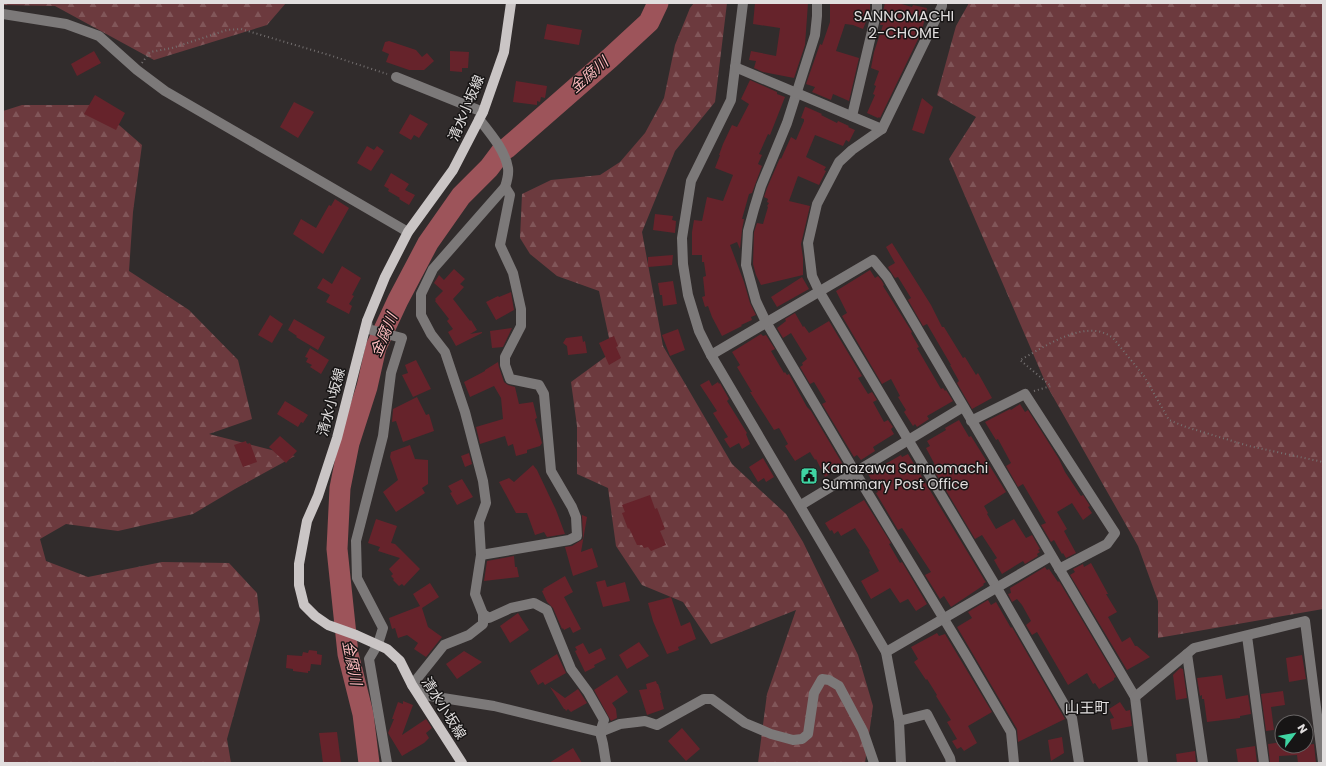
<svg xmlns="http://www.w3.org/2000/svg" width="1326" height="766" font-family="Poppins,'Noto Sans JP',sans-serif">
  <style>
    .forest { fill: url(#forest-firs) }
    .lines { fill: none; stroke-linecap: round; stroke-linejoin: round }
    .river { stroke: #9d545a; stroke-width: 21 }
    .building { fill: #66232b }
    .path { stroke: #757171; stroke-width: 2; stroke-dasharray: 1 3; stroke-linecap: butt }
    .minor { stroke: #7c7979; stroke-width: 10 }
    .major { stroke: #cac5c5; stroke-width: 10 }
    .labels { text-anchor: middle; stroke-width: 3; stroke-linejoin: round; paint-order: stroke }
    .street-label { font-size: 14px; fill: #e1dede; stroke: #171515 }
    .poi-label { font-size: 14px; fill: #e1dede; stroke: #171515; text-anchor: start }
    .neighbourhood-label { font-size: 15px; fill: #e1dede; stroke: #171515 }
    .water-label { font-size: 15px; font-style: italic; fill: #febcbf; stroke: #171515 }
  </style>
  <defs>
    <pattern id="forest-firs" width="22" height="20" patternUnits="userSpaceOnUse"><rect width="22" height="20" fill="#6c3a3e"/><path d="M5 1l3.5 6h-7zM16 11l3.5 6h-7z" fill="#815659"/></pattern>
  </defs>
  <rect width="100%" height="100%" fill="#312c2c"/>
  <g class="forest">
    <path d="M3 3H286L267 25 154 60 55 6 3 5Z"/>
    <path d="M694 3H727L715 102 675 151 642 232 663 346 732 464 786 514 803 542 858 655 873 706 865 763H758L767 694 796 610 711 644 683 602 642 585 616 546 608 488 577 474V426L571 382 612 352 599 291 557 276 530 254 520 238 522 194 551 180 600 175 620 162 645 133 664 98 675 45 690 8Z"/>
    <path d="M969 3H1323V609L1158 638V601L1138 546 1047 386 949 159 976 117 937 95 956 26Z"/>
    <path d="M22 105H96L142 145 133 212 129 271 189 310 238 360 252 419 209 434 295 456 235 489 193 514 118 531 66 524 40 539 46 561 88 577 162 562 229 563 257 593 260 620 227 739 231 763H3V111Z"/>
  </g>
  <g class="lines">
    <path class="river" d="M369 763 363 714 348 654 337 549 340 488 349 443 367 387 376 347 398 300 428 243 461 196 489 168 501 152 507 148 610 58 649 22 658 3"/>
  </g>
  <g class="building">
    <path d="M755 3H808L805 45 794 78 763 72 754 68 756 61 749 60 751 51 776 56 780 28 753 24Z"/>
    <path d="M830 3 870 4V12L863 29 853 25 845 24 836 51 859 58 849 101 833 94 831 100 812 92 815 87 806 84 820 44 822 45 830 22Z"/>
    <path d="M885 3H898L912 7 913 5 927 8 922 31 880 118 879 117 878 118 867 113 875 95 873 94 876 86 874 85 879 71 871 68 874 52 883 25H880Z"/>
    <path d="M547 24 582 30 579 45 544 39Z"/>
    <path d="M389 41 416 50 422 57 427 53 434 61 424 70H409L386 62 389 54 382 51 385 42Z"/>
    <path d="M94 51 101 63 77 76 71 64Z"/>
    <path d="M450 51 469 52 468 68H462V72L450 71Z"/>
    <path d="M750 80 777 92V94L785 97 770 135 768 134 759 154 762 155 758 164 762 166 752 193 749 194 742 219H744L742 230 740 249 737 242 730 245 744 282 750 303 756 315 751 317 752 320 741 325 742 326 722 336 712 317 708 306 705 307 702 297 705 296 703 277 706 276 704 262H702V255H692V232L694 220 702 221 707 197 723 201 733 175 715 168 720 155H719L723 144 732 125 737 127 749 104 741 99Z"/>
    <path d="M516 81 547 86 545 98 541 97 540 102 537 101V105L513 102Z"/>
    <path d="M95 95 125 113 116 130 84 114Z"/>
    <path d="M922 98 933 107 924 134 912 130Z"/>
    <path d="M294 102 314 112 298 138 280 127Z"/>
    <path d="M805 107H806L822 114 821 115 837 123 838 121 849 126 848 127 855 130 849 142 846 140 843 146 815 135 806 157 826 167 824 170 826 171 819 185 798 176 789 201 810 206 801 244 803 258V275L761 285 756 275 753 264 754 232 757 223 763 224 768 207 767 206 769 203 767 202 768 199 764 197 767 188 780 158 781 159 791 137 796 140 804 121V119L801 118Z"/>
    <path d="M410 114 428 124 419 138 414 135 411 140 399 133Z"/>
    <path d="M367 146 374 150 377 146 384 151 371 171 357 163Z"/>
    <path d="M391 173 409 184 405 190 415 195 409 205 399 199 400 198 388 191 389 189 384 186Z"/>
    <path d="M335 199 349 208 323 254 293 234 301 219 316 228 329 205 331 206Z"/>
    <path d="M655 214 673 216 672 220 676 221 675 233 653 230Z"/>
    <path d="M892 243 931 305 942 327H944L963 358 965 357 976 375 978 373 992 398 972 409 957 383 959 381 950 365H951L927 324 923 326 908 300 911 298 898 277 895 278 889 269 888 267 895 263 886 247Z"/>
    <path d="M673 255 672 265 648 267V257Z"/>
    <path d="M342 266 361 278 352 295 354 296 349 304 352 306 349 314 326 302 330 295 317 288 323 278 332 284Z"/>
    <path d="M454 269 465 279 460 284 464 287 453 299 470 321 471 320 477 330 470 334 482 332V333L456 346 448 332 453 329 447 321 449 319 435 301 436 300 435 299 443 291 434 283 439 275 444 280Z"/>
    <path d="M870 270 875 278 878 276 882 281 884 285 883 286 912 332 911 333 919 347 917 348 941 389 943 388 945 391 946 390 953 401 927 416 929 419 917 427 915 424 913 426 904 412 906 410 898 397 900 396 891 379 882 384 842 316 847 313 836 291Z"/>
    <path d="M802 277 809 289 777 307 771 297Z"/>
    <path d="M673 281 677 304 663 306 662 295H660L658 283Z"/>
    <path d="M511 292 514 310 496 320 486 302 498 296 499 297Z"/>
    <path d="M795 313 803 327 804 326 809 333 829 321 862 376 858 378 868 394 872 392 877 400 873 402 884 422 888 420 893 427 891 429 894 434 873 447 875 451 861 460 857 455 854 457 822 404 826 402 814 382 810 384 800 367 803 365 802 363 807 359 791 333 783 338 777 328 786 321 785 319Z"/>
    <path d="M270 315 283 324 272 343 258 335Z"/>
    <path d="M294 319 325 337 318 350 296 337 297 336 288 330Z"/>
    <path d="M512 328 503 347 492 348 490 331Z"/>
    <path d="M678 329 685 350 670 356 662 335Z"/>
    <path d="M761 334 763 336 766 335 775 349 771 351 784 373 785 372 787 375 789 374 807 407 811 411 842 463V467L825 477 816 459 815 460 810 452 795 461 785 446 788 444 779 428 774 430 750 392H752L737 367 740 365 732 352Z"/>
    <path d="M582 336 583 342 585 341 587 353 568 355 567 346 563 343 566 338Z"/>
    <path d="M614 336 618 346 616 347 621 358 609 365 599 343Z"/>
    <path d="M310 348 329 360 321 374 310 367 312 365 306 362 308 358 305 357Z"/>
    <path d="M416 360 431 389 413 397 402 375 408 373 405 365Z"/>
    <path d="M498 362 499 367 504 382 508 385 515 387 519 404 533 402 537 418 535 419 542 443 540 446 527 450V453L516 456 513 444 508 446 505 436 480 444 476 427 503 419 501 398 494 386 470 397 464 382 485 371V370Z"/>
    <path d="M709 380 712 386 718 382 719 384 720 383 729 399 727 401 747 433 746 434 750 444 742 449 739 443 730 448 724 439 728 437 713 413 717 411 700 385Z"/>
    <path d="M417 397 426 415 429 414 434 431 403 442 396 421 392 422 393 409Z"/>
    <path d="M285 401 308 415 303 423 301 422 298 427 277 414Z"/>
    <path d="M1020 404 1025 412 1028 410 1059 459 1065 472 1081 496 1083 495 1090 506 1088 507 1092 513 1083 520 1072 503 1057 512 1067 529 1064 531 1076 553 1066 558 1063 553 1062 554 1054 540 1051 542 1041 525 1046 523 1023 484 1018 487 1006 466 1011 463 998 439 996 440 985 422 1010 409 1011 410Z"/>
    <path d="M959 420 969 437 971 436 1006 492 984 506 988 513 987 514 996 529 1014 519 1026 538 1032 535 1040 549 1038 550 1040 552 1037 554 1038 556 1025 564 1023 561 1002 574 994 560 997 558 982 535 975 539 932 467 935 465 926 448 930 446 927 441 946 430 945 428Z"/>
    <path d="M280 436 297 451 286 463 269 447Z"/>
    <path d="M246 441 247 444 250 443 257 462 243 467 234 445Z"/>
    <path d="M410 445 415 459 428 460V484L422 488 425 493 396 512 383 492 398 480 390 457 391 452Z"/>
    <path d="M469 453 472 464 465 467 461 456Z"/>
    <path d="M908 454 985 581 986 582 983 584 984 585 951 607 944 596 940 599 925 575 931 572 902 528 898 530 876 493 878 492 868 474 901 455 902 457Z"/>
    <path d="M763 458 774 477 766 482 764 478 758 482 749 467Z"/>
    <path d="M533 465 537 470 556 510 565 534 547 537 544 532 535 535 527 513H516L499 482 509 478 514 482Z"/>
    <path d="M462 479 473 497 457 505 450 493 452 492 448 486Z"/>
    <path d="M650 495 655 509 657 508 665 529 660 531 666 545 651 551 648 547 644 548 642 545H637L629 528 628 529 622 513 625 512 622 505Z"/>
    <path d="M864 500 891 543 889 544 900 563 902 562 927 604 916 611 908 599 900 603 890 588 871 599 861 581 879 571 869 552 870 551 855 528 841 536 838 531 834 534 832 530 830 531 825 523Z"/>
    <path d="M582 515 587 517 581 552 592 548 598 567 573 576 565 547 572 546 583 539Z"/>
    <path d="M376 519 397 526 391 543 395 544 420 569 404 586 402 584 399 586 393 580 394 579 391 576 393 574 389 569 400 558 378 551 380 547 368 543Z"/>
    <path d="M514 556 515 567H517L519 577 484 581 487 561Z"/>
    <path d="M1091 563 1108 594H1106L1117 612 1108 617 1122 642 1130 637 1135 646H1137L1150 657 1127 670 1070 575 1075 572 1073 569 1083 564 1084 567Z"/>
    <path d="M1045 567 1047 570 1049 569 1058 582 1059 581 1116 677 1114 678V680L1099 689 1095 683 1093 684 1087 673 1068 685 1037 632 1032 635 1026 625 1031 621 1022 605 1017 599 1012 602 1008 594 1011 593 1010 588Z"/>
    <path d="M565 576 573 592 564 597 581 629 573 633 570 627 564 630 563 628 562 629 553 608 547 602 542 591 544 590 543 589Z"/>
    <path d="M605 580 607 587 625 582 630 601 603 607 596 582Z"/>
    <path d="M430 583 439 597 422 608 428 627 442 637 426 657 414 649 418 643 407 635 398 638 395 628 392 629 389 618 420 606 413 594Z"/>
    <path d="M671 597 681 626 690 622 696 639 678 647 679 650 667 654 653 621 648 603Z"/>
    <path d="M988 600 991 605 996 602 1011 628 1012 627 1065 719 1018 742 1017 729 957 627 972 618 968 612Z"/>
    <path d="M518 613 529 630 510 643 500 626Z"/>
    <path d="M937 633 939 636 945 634 992 712 968 726 977 743 964 751 961 747 957 749 952 741 957 739 947 722 951 720 936 696 937 695 927 679 926 680 914 662 918 659 911 647Z"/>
    <path d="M639 642 649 656 627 669 619 655Z"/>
    <path d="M583 643 589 654 601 648 606 659 594 665 595 667 585 672 575 651 577 650 575 647Z"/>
    <path d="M309 650 317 651V654L322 655 321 665 311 664 310 671H308V673L293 671V669L286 668 287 655 302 656 303 652 308 653Z"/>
    <path d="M464 651 482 662 457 679 446 664Z"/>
    <path d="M557 654 566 673 545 685 543 682 538 685 530 671Z"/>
    <path d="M1302 655 1306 679 1289 682 1286 658Z"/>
    <path d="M1180 668 1183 669 1187 698 1176 700 1173 675Z"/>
    <path d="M617 675 628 692 612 703 616 709 617 718 611 721 594 690Z"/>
    <path d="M1222 675 1226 699 1248 695 1251 714 1240 716V718L1207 722 1204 699H1202V695L1200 696 1197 678Z"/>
    <path d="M656 681 657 684H658L661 693H660L664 709 647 715 639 690 647 689 646 684Z"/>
    <path d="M550 687 565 698 578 689 587 703 571 712 568 709 566 711 565 709H564Z"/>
    <path d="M1283 691 1285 705 1271 707 1274 730 1266 731 1261 694Z"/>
    <path d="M403 701 413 705 402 735 426 719 432 728 426 733 429 738 424 743 402 756 388 733 394 719H392L398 702 403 704Z"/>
    <path d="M1120 702 1126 711 1130 710 1132 726 1112 730 1110 719 1114 718 1109 709Z"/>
    <path d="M682 728 700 749 686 761 668 741Z"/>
    <path d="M337 732 341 763H323L319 733Z"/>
    <path d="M1062 737 1064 753 1051 761 1048 740Z"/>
    <path d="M1282 742V746H1306V745L1314 744 1316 763H1298L1297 755 1279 756V763H1270L1268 744Z"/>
    <path d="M1255 746 1257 763H1238L1236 749Z"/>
    <path d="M573 748 582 763H549Z"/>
    <path d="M1195 751 1196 763H1177L1176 754Z"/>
  </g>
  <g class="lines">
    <g class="path">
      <path d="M142 63 150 52 172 48 227 30 241 29 329 55 387 74"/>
      <path d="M1034 391 1051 386 1020 360C1045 347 1086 317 1113 338L1144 376 1169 420 1186 427 1249 446 1323 462"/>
    </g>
    <g class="minor">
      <path d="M743 3 731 100 691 181 682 238 683 264 688 295 699 331 711 355 886 652 899 721 901 763"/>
      <path d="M817 3V16L815 35 787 123 761 186 754 209 748 231 746 265 756 301 766 322 855 472 967 657 1011 732 1014 763"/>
      <path d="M942 3V6L882 129 852 150 839 162 817 204 808 243 812 276 819 291 997 588 1072 718 1079 763"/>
      <path d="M3 14 66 24 99 36 137 70 165 91 408 232"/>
      <path d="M735 67 882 129"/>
      <path d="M396 77 483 112"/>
      <path d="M852 116 877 10V3"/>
      <path d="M479 119C490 133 505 150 508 168 509 175 507 181 505 187L433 269 421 294V315L431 334 445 352 465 412 483 481 486 503 479 522 481 555 475 594 483 614V624L469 635 444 645 412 685 430 696 494 706 600 732 620 724 645 721 657 725 704 699H712L745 723 771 734 793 740 802 739 808 734 814 693 822 679 829 680 839 686 863 731 874 763"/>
      <path d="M367 321 368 329 402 338 391 373 383 436 356 541 357 578 383 628 378 644 369 659 387 763"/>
      <path d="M711 355 873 260 887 277 1135 697 1143 763"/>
      <path d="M971 421 1025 394 1115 533 1107 544 1059 569"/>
      <path d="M801 505 963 407"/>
      <path d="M481 555 569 540 577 536 576 517 572 507 551 471 544 394 539 385 510 379 505 365V357L521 326V309L513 273 500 245 510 195 505 187"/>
      <path d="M483 614 489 618 511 608 534 603 547 610 571 669 588 692 604 720 600 732 603 744 606 763"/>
      <path d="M1247 636 1264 763"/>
      <path d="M886 652 1051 556"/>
      <path d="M1187 654 1203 763"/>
      <path d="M1135 697 1194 648 1305 621 1323 762"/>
      <path d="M899 721 927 714 950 758 951 763"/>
    </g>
    <path class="major" d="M462 763 412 685 400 661 387 649 356 635 328 625 315 616 304 605 299 585V564L307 521 318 496 337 438 367 321 385 277 408 232 453 170 483 112 504 52 511 3"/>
  </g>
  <defs>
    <g id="civic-square" transform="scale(0.9)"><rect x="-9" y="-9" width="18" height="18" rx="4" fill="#3fd4a2" stroke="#171515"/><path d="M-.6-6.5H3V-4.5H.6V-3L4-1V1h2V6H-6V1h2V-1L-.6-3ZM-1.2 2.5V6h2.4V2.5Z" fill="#111"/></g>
  </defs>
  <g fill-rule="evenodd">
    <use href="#civic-square" x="809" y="476"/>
  </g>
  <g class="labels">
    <g class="street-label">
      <text transform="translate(466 108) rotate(-67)" y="5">清水小坂線</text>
      <text transform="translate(331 402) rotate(-75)" y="5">清水小坂線</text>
      <text transform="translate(444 708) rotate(58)" y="5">清水小坂線</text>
    </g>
    <g class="poi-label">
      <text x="822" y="473">Kanazawa Sannomachi<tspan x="822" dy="16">Summary Post Office</tspan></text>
    </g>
    <g class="neighbourhood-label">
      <text x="904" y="21">SANNOMACHI<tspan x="904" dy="17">2-CHOME</tspan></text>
      <text x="1087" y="713">山王町</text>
    </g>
    <g class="water-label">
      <text transform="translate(589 75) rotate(-41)" y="5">金腐川</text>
      <text transform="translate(384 335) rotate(-67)" y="5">金腐川</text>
      <text transform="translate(352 663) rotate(79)" y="5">金腐川</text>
    </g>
  </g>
  <rect width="1326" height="766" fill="none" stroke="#e1dede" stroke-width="8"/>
  <g transform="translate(1294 734) rotate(58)"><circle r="19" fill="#171515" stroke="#686565"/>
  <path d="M0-3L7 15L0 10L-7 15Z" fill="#3fd4a2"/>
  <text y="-6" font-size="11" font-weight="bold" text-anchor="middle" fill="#e1dede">N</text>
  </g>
</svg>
